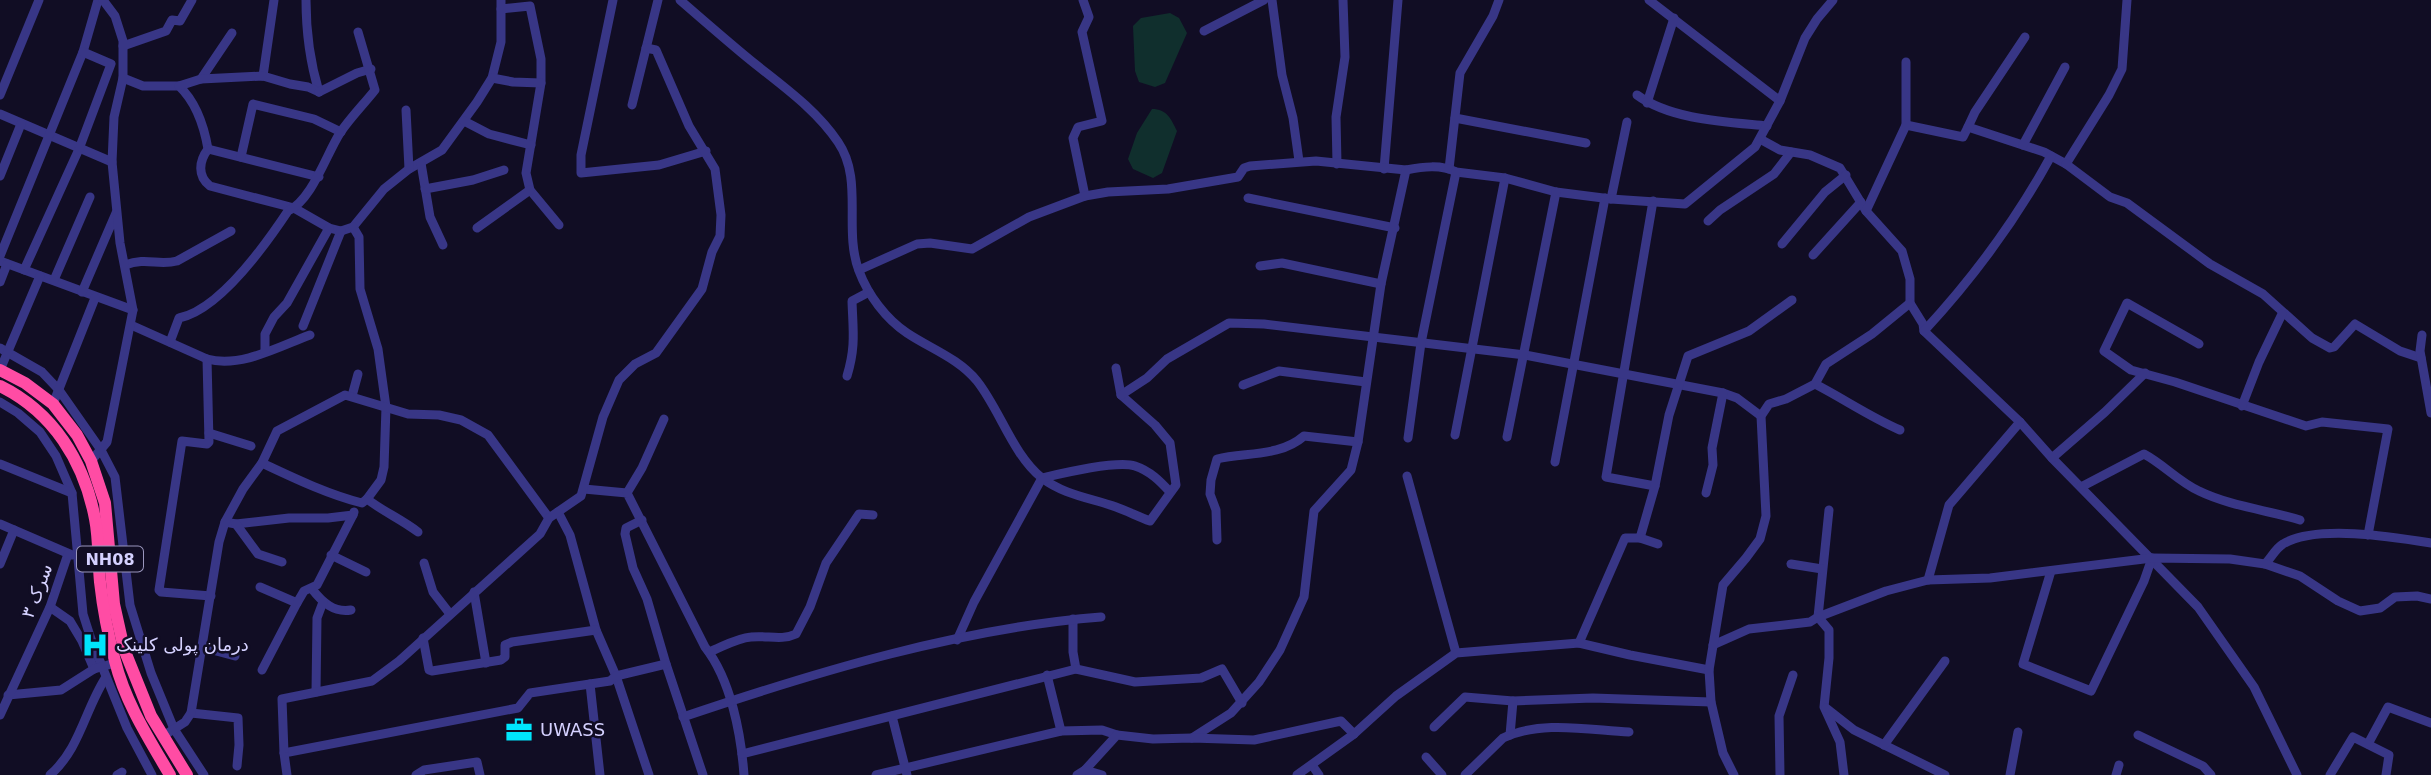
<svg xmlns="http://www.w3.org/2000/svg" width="2431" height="775" font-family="'DejaVu Sans','Noto Naskh Arabic',sans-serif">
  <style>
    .green { fill: #102f2d }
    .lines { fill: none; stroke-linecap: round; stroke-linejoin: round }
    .minor { stroke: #383686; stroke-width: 9 }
    .highway { stroke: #ff4ca4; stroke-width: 12 }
    .labels { text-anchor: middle; stroke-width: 5; stroke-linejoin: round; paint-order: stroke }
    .shield { fill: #110d24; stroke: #9a96bd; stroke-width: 2 }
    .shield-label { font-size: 16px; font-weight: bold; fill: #d5d1ff }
    .street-label { font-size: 18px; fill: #d5d1ff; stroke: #110d24 }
    .poi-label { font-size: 18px; fill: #d5d1ff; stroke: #110d24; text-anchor: start }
  </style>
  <rect width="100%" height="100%" fill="#110d24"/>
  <g class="green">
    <path d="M1170 13 1179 18 1187 33 1165 83 1155 87 1139 82 1135 71 1133 26 1141 18Z"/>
    <path d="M1152 109C1167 109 1171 119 1177 131L1162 173 1153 178 1133 169 1128 159 1137 133Z"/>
  </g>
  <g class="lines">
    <g class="minor">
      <path d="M306 0C306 32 310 62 319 92"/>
      <path d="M613 0 581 155V173L659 165 706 151"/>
      <path d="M680 0C703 20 726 40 749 59 781 85 815 108 838 142 864 180 843 229 859 271 868 295 886 319 907 333 931 349 958 358 977 381 1000 410 1013 455 1042 478 1064 495 1091 498 1116 507 1127 511 1139 517 1150 521L1176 485 1170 443 1155 425 1121 395 1116 368"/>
      <path d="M1083 0 1089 17 1082 32 1102 121 1078 127 1073 138 1085 196"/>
      <path d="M1272 0 1282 75 1293 118 1299 161"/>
      <path d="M1649 0 1780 101"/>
      <path d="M501 9 530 6 541 59V83L526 173 530 190 559 225"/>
      <path d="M1204 31 1264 0"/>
      <path d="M123 46 166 31 172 20 180 21 192 0"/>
      <path d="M263 76 274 0"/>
      <path d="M123 78 143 86H179C196 102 204 126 208 149 199 161 197 176 210 186L294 208 329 228 341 231 353 227 384 189 409 169 442 150 477 102 492 78 501 42V0"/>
      <path d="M492 78 513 82 541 83"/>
      <path d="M201 79 232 33"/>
      <path d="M179 86 201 79 263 76 290 84 308 87 319 92"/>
      <path d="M319 92 357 73 371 69"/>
      <path d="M0 95 39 0"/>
      <path d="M1637 95C1671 120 1727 122 1767 126"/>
      <path d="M1647 103 1674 18"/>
      <path d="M632 105 658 0"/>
      <path d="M406 110 409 169"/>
      <path d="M0 114 112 162"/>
      <path d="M1455 118 1586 143"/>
      <path d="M464 121 489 134 531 145"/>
      <path d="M1906 125 1963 137 1968 127 2044 152 2066 164 2109 95 2122 69 2127 0"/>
      <path d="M1968 127 1975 112 2025 37"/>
      <path d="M1760 139 1780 150 1810 155 1840 168 1866 211 1902 251 1910 279V303L1923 324 1924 331 2020 422 2052 458 2198 607 2254 687 2297 775"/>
      <path d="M2023 145 2065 67"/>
      <path d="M208 149 319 177"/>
      <path d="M241 157 253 104 314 119 341 132"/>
      <path d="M421 163 430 217 443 245"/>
      <path d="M1337 164 1336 117 1345 57 1343 0"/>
      <path d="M2066 164 2110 197 2127 203 2210 264 2263 294 2312 338 2330 348 2334 347 2355 324 2400 351 2421 358"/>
      <path d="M1384 169 1398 0"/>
      <path d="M1449 169 1460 73 1493 16 1499 0"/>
      <path d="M0 176 21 124"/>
      <path d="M425 189 473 180 504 170"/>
      <path d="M1248 198 1395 228"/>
      <path d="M1611 199 1627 122"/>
      <path d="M1653 201 1606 477 1655 486"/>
      <path d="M1866 211 1906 125V62"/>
      <path d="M1708 221 1720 210 1774 174 1791 152"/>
      <path d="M353 227 359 237 360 289 378 349 386 407 384 467 381 480 367 499"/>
      <path d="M477 228 530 190"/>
      <path d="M1782 244 1825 192 1846 175"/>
      <path d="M1813 255 1861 202"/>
      <path d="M0 256 83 52 98 0"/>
      <path d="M0 261 133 310"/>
      <path d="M125 265C147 257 158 266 177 261L231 231"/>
      <path d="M1260 266 1282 263 1381 284"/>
      <path d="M24 270 79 149 111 64 83 52"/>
      <path d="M859 270 917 244 930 243 972 249 1029 217 1085 196 1108 192 1168 189 1238 177 1244 168 1250 166 1316 161 1406 170C1422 167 1441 164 1456 172L1505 178 1556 192 1611 199 1685 204 1755 147 1780 101 1805 38 1817 19 1833 0"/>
      <path d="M54 280 90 197"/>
      <path d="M0 282 7 264"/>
      <path d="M82 292 116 213"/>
      <path d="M131 325 207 359C241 368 278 347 310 335"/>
      <path d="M303 326 341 231"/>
      <path d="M1924 331C1974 277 2016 220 2051 156"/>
      <path d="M2422 335 2420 351 2431 413"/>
      <path d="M170 342 179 318C219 310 266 244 288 211 312 200 326 155 340 133 350 118 364 104 375 90L358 32"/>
      <path d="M2199 344 2127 303 2104 351 2131 370 2175 382 2306 426 2322 422 2388 429 2368 535"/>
      <path d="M0 348 42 372 59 390 101 450 115 477 130 605 151 673 174 729 204 775"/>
      <path d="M265 351V334L274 317 287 303 329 228"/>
      <path d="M207 359 209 442 207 444 182 441 159 590 161 592 211 596"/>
      <path d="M0 370 40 276"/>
      <path d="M847 376C856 346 853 331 852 301L869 292"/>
      <path d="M1815 384C1844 399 1870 417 1900 430"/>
      <path d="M1243 385 1279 371 1366 382"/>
      <path d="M1121 395 1147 378 1167 359 1229 323 1264 324 1525 355 1723 393 1737 398 1761 416"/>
      <path d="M352 396 358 374"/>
      <path d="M0 402 18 413 40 432 56 456 72 493 83 614 91 639 127 728 152 775"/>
      <path d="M53 404 95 298"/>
      <path d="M2242 406 2259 362 2282 314"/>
      <path d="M209 433 251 446"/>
      <path d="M1455 435 1505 178"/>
      <path d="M1507 437 1556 192"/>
      <path d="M1408 438 1421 343 1456 172"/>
      <path d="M2052 458 2105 412 2145 373"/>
      <path d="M91 461 107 442 133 310 120 243 112 162 114 117 123 78V41L115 16 103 0"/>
      <path d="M1555 462 1605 198"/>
      <path d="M262 463C294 478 327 494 362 503L367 499C384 512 401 519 418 532"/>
      <path d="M0 464 72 493"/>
      <path d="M1407 476 1456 653"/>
      <path d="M2081 487 2144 454C2163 464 2179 482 2199 491 2230 506 2267 510 2300 520"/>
      <path d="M584 489 627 493 705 647C731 680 741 734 744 775"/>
      <path d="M627 493 642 468 664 419"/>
      <path d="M1706 493 1713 465 1712 448 1723 393"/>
      <path d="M1829 510 1818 617 1829 630V658L1824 707 1840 742 1844 775"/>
      <path d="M558 512 570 535 596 630 616 676 649 775"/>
      <path d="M642 520 626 528 625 534 633 568 647 599 666 664 703 775"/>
      <path d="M225 522 236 524 289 518H328L353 515 354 512"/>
      <path d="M0 524 72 555"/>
      <path d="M236 524 258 554 282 562"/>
      <path d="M1640 538 1655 486 1669 415 1688 356 1749 331 1792 300"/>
      <path d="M1217 540 1216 510 1210 494 1211 480 1217 459C1246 452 1280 457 1304 436L1358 442"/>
      <path d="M331 555 366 572"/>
      <path d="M424 563 433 592 450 614"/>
      <path d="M0 564 14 530"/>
      <path d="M1791 564 1822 569"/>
      <path d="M2265 564C2271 558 2276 548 2283 544 2316 524 2394 537 2431 543"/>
      <path d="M2051 571 2023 664 2091 691 2144 581 2152 558"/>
      <path d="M1928 580 1949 505 2020 422"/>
      <path d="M260 587 297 603"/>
      <path d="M312 589C322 602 334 613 351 610"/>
      <path d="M474 592 486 663"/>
      <path d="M50 607 70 621 82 641 94 669"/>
      <path d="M1073 619V652L1076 669"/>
      <path d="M423 638 429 670 432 671 501 660 505 657V645L512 642 596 630"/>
      <path d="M957 640 974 602 1042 478C1063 473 1117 460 1135 466 1150 471 1160 481 1170 492"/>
      <path d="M1579 643 1625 538H1640L1658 544"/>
      <path d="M1713 645 1749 629 1810 622 1818 617 1886 591 1928 580 1990 578 2152 558 2230 559 2265 564 2300 576 2338 601 2360 611 2380 608 2395 597 2417 596 2431 599"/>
      <path d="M201 647 235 656"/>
      <path d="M709 652C722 647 737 638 751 637 767 635 781 641 796 634L810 607 826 563 859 514 873 515"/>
      <path d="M262 670 297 603 304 591 317 585 353 515"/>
      <path d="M1047 675 1061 731"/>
      <path d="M590 684 600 775"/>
      <path d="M316 692 317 618 323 602"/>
      <path d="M8 695 61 690 94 669 115 663"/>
      <path d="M1826 708 1854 730 1945 775"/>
      <path d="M191 713 238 718 239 745 237 766"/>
      <path d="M0 715 50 607 68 554"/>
      <path d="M892 716 907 775"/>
      <path d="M683 717C816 672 961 628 1101 617"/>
      <path d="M1434 727 1465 697 1513 701 1593 698 1711 702"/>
      <path d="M1510 735 1513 701"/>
      <path d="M2138 735 2203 766 2211 775"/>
      <path d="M163 736 185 722 191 713 219 542 225 522 243 489 262 463 277 431 345 395 408 414 439 415 461 420 488 435 549 518"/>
      <path d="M1192 738 1231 713 1259 682 1280 650 1304 597 1314 511 1351 470 1358 442 1381 284 1406 170"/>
      <path d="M2368 744 2388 707 2431 723"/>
      <path d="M1884 745 1945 661"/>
      <path d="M284 753 518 708 530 693 610 681 616 676 666 664"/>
      <path d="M742 754 1076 669 1135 682 1201 678 1222 669 1242 703"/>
      <path d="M1426 757 1442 775"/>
      <path d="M1312 765 1319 775"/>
      <path d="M1085 770 1102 775"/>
      <path d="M50 775C80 749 85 709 106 677"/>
      <path d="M117 775 122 772"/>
      <path d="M287 775 284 753 282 699 372 681 399 661 540 534 549 518 581 496 603 417 619 380 635 364 656 353 702 289 712 252 720 236 721 215 715 169 689 126 656 50 646 48"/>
      <path d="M416 775 424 770 477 762 480 775"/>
      <path d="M876 775 1061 731 1102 730 1117 735"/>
      <path d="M1077 775 1085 770 1117 735 1153 739 1192 738 1254 740 1341 721 1354 734"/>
      <path d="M1297 775 1354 734 1396 696 1456 653 1579 643 1630 655 1709 670"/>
      <path d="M1465 775 1503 738C1541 720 1589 730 1629 732"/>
      <path d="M1734 775 1723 753 1711 702 1709 670 1723 585 1746 558 1760 539 1766 516 1761 416 1769 404 1786 399 1815 384 1826 364 1872 334 1910 303"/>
      <path d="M1780 775 1779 716 1793 675"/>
      <path d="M2010 775 2018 732"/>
      <path d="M2116 775 2119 765"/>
      <path d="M2330 775 2353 737 2389 755 2386 775"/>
    </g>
    <g class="highway">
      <path d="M0 370 25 383 53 404 77 435 91 461 105 503 114 604 124 649 151 716 187 775"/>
      <path d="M0 386C53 412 84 461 95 519 99 539 98 561 100 582 103 609 108 635 115 661 125 702 149 739 170 775"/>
    </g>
  </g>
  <defs>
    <g id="hospital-bare" transform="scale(2.1)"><path d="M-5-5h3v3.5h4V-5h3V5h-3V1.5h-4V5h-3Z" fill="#00e5fc" stroke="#110d24" stroke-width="2.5" paint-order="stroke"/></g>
    <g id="office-bare" transform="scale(2.1)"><path d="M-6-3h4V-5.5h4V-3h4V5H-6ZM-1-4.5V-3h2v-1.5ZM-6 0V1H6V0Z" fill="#00e5fc" stroke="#110d24" stroke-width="2.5" paint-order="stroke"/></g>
  </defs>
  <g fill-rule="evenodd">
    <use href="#hospital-bare" x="95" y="645"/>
    <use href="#office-bare" x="519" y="730"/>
  </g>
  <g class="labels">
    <rect class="shield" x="77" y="546.5" width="66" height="25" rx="5"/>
    <g class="shield-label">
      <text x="110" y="565">NH08</text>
    </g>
    <g class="street-label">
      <text transform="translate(37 591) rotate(-69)" y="6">سرک ۳</text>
    </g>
    <g class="poi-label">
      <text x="116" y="651">درمان پولی کلینک</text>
      <text x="540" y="736">UWASS</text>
    </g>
  </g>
</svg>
